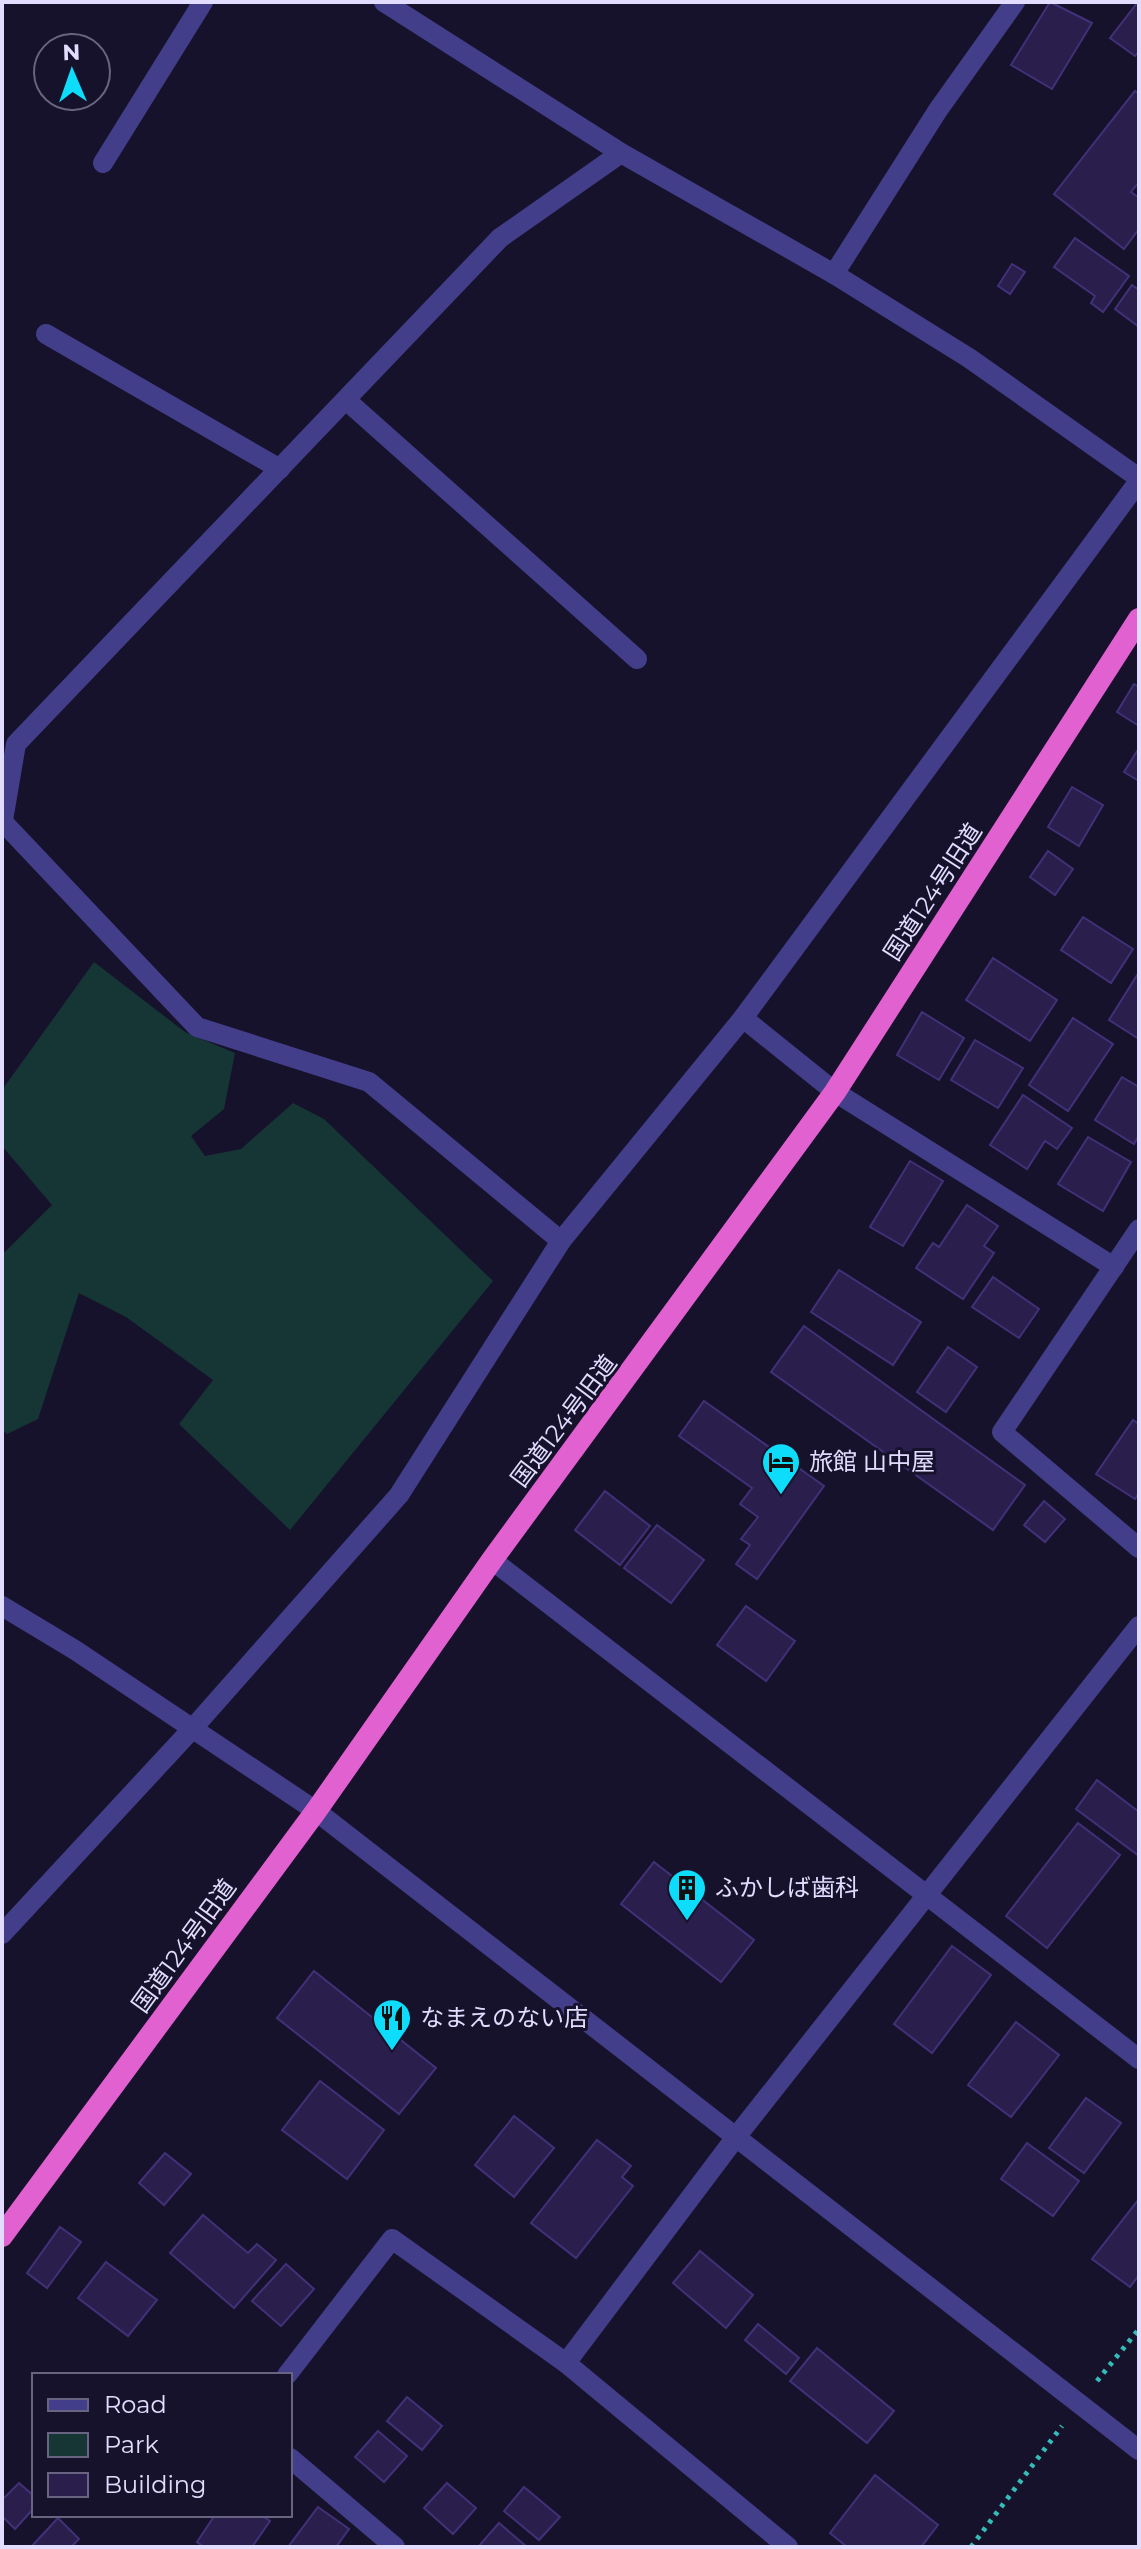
<svg xmlns="http://www.w3.org/2000/svg" width="1141" height="2549" font-family="Montserrat,'Noto Sans JP',sans-serif">
  <style>
    .green { fill: #153635 }
    .building { fill: #291e4c; stroke: #413178; stroke-width: 2 }
    .lines { fill: none; stroke-linecap: round; stroke-linejoin: round }
    .path { stroke: #33bcb8; stroke-width: 5; stroke-dasharray: 4 6; stroke-linecap: butt }
    .minor { stroke: #433e8a; stroke-width: 20 }
    .tertiary { stroke: #433e8a; stroke-width: 20 }
    .trunk { stroke: #e261d0; stroke-width: 22 }
    .labels { text-anchor: middle; stroke-width: 6; stroke-linejoin: round; paint-order: stroke }
    .street-label { font-size: 24px; fill: #e2ddfe; stroke: #17122c }
    .poi-label { font-size: 24px; fill: #e2ddfe; stroke: #17122c; text-anchor: start }
  </style>
  <rect width="100%" height="100%" fill="#17122c"/>
  <path class="green" d="M94 962 185 1032 235 1053 224 1109 191 1136 205 1156 241 1149 293 1103 324 1119 493 1281 290 1530 179 1424 213 1380 126 1317 79 1293 38 1419 7 1434 2 1429V1250L5 1252 52 1205 2 1146V1090Z"/>
  <g class="building">
    <path d="M1050 2 1092 23 1052 89 1011 65Z"/>
    <path d="M1138 2 1139 51 1135 56 1110 38Z"/>
    <path d="M1135 91 1139 94V182L1131 192 1139 198V229L1124 249 1054 194Z"/>
    <path d="M1075 238 1129 276 1103 312 1091 303 1095 296 1054 267Z"/>
    <path d="M1012 264 1025 272 1010 294 998 286Z"/>
    <path d="M1132 285 1139 290V327L1115 309Z"/>
    <path d="M1134 684 1139 687V726L1117 712Z"/>
    <path d="M1139 748V781L1124 772Z"/>
    <path d="M1072 787 1103 805 1079 846 1048 827Z"/>
    <path d="M1048 851 1073 869 1055 895 1030 877Z"/>
    <path d="M1083 917 1133 949 1111 983 1061 950Z"/>
    <path d="M993 958 1057 1000 1030 1041 966 1000Z"/>
    <path d="M1139 972V1039L1109 1020Z"/>
    <path d="M922 1012 964 1038 939 1080 897 1055Z"/>
    <path d="M1073 1018 1113 1044 1068 1111 1029 1085Z"/>
    <path d="M975 1040 1023 1068 998 1108 951 1080Z"/>
    <path d="M1122 1077 1139 1087V1135L1134 1144 1095 1120Z"/>
    <path d="M1023 1095 1072 1128 1057 1149 1045 1141 1027 1169 990 1145Z"/>
    <path d="M1088 1137 1131 1162 1103 1211 1058 1184Z"/>
    <path d="M910 1161 943 1181 903 1246 870 1227Z"/>
    <path d="M967 1205 998 1226 984 1246 994 1253 963 1299 916 1268 933 1243 939 1247Z"/>
    <path d="M839 1270 921 1322 893 1365 811 1312Z"/>
    <path d="M993 1277 1039 1309 1019 1338 972 1307Z"/>
    <path d="M804 1326 1025 1485 993 1530 771 1372Z"/>
    <path d="M948 1347 977 1367 946 1412 917 1392Z"/>
    <path d="M704 1401 824 1486 757 1579 736 1564 750 1545 741 1539 758 1517 740 1504 752 1488 679 1436Z"/>
    <path d="M1133 1420 1139 1424V1493L1135 1499 1096 1474Z"/>
    <path d="M605 1491 650 1526 620 1565 575 1530Z"/>
    <path d="M1044 1501 1065 1519 1045 1542 1024 1525Z"/>
    <path d="M657 1525 704 1560 671 1603 624 1568Z"/>
    <path d="M746 1606 795 1641 766 1681 717 1645Z"/>
    <path d="M1097 1780 1139 1812V1856L1076 1809Z"/>
    <path d="M1078 1823 1120 1855 1047 1948 1006 1916Z"/>
    <path d="M654 1862 754 1940 721 1982 621 1904Z"/>
    <path d="M952 1946 991 1975 932 2053 894 2024Z"/>
    <path d="M314 1971 436 2068 399 2114 277 2018Z"/>
    <path d="M1016 2022 1059 2055 1011 2117 968 2085Z"/>
    <path d="M320 2081 384 2130 347 2179 282 2130Z"/>
    <path d="M1086 2098 1121 2123 1084 2173 1049 2148Z"/>
    <path d="M514 2116 554 2148 514 2197 475 2165Z"/>
    <path d="M597 2140 631 2166 622 2177 633 2186 576 2258 531 2223Z"/>
    <path d="M1027 2143 1079 2181 1053 2216 1001 2179Z"/>
    <path d="M165 2153 191 2174 164 2205 139 2183Z"/>
    <path d="M1139 2199V2275L1130 2287 1092 2259Z"/>
    <path d="M203 2215 248 2253 257 2244 276 2260 234 2308 170 2253Z"/>
    <path d="M60 2227 81 2242 47 2288 27 2273Z"/>
    <path d="M700 2251 753 2295 726 2328 673 2283Z"/>
    <path d="M106 2262 157 2300 128 2336 78 2298Z"/>
    <path d="M286 2264 314 2289 281 2326 252 2301Z"/>
    <path d="M758 2324 799 2358 786 2374 745 2340Z"/>
    <path d="M817 2348 894 2411 867 2443 790 2381Z"/>
    <path d="M407 2397 442 2426 422 2450 387 2421Z"/>
    <path d="M378 2431 407 2456 384 2482 355 2457Z"/>
    <path d="M875 2475 938 2525 921 2547H847L830 2533Z"/>
    <path d="M19 2483 34 2496V2508L15 2529 2 2516V2500Z"/>
    <path d="M447 2483 476 2508 453 2534 424 2508Z"/>
    <path d="M524 2487 560 2517 539 2540 504 2511Z"/>
    <path d="M318 2507 349 2529 336 2547H288Z"/>
    <path d="M215 2515H261L270 2521 252 2547H204L197 2542Z"/>
    <path d="M58 2518 79 2539 71 2547H31Z"/>
    <path d="M499 2523 527 2547H478Z"/>
  </g>
  <g class="lines">
    <g class="path">
      <path d="M1097 2381 1139 2329"/>
      <path d="M971 2547 1062 2426"/>
    </g>
    <g class="minor">
      <path d="M384 2 621 153 834 274 969 358 1139 478"/>
      <path d="M103 163 203 2"/>
      <path d="M834 274 938 110 1015 2"/>
      <path d="M46 334 280 469"/>
      <path d="M346 400 637 659"/>
      <path d="M5 824 197 1027 369 1082 561 1241"/>
      <path d="M2 826 16 744 500 238 621 153"/>
      <path d="M743 1018 835 1092 1114 1267"/>
      <path d="M1139 1229 1002 1432 1139 1548"/>
      <path d="M492 1560 1139 2059"/>
      <path d="M2 1934 193 1728 399 1495 561 1241 743 1018 1139 481"/>
      <path d="M566 2363 736 2137"/>
      <path d="M287 2375 392 2239 566 2363 788 2547"/>
      <path d="M290 2458 395 2547"/>
    </g>
    <g class="tertiary">
      <path d="M2 1606 75 1650 316 1811 1139 2450"/>
      <path d="M736 2137 1139 1626"/>
    </g>
    <path class="trunk" d="M2 2236 316 1811 492 1560 835 1092 1139 619"/>
  </g>
  <defs>
    <g id="hotel-pin" transform="scale(2)"><path d="M0 17L-7.5 6A9.5 9.5 0 1 1 7.5 6Z" fill="#0ddcfa" stroke="#17122c"/><path d="M-6-4.5h1.5V1H6V5H4.5V3h-9V5H-6ZM-4 0a1.8 1.8 0 1 1 3.6 0ZM.5 0V-2.5h3Q6-2.5 6 0Z" fill="#111"/></g>
    <g id="building-pin" transform="scale(2)"><path d="M0 17L-7.5 6A9.5 9.5 0 1 1 7.5 6Z" fill="#0ddcfa" stroke="#17122c"/><path d="M-4-6H4V6H1V3H-1V6H-4ZM-2.5-4.3h1.7v1.8h-1.7ZM.8-4.3h1.7v1.8H.8ZM-2.5-1h1.7V.8h-1.7ZM.8-1h1.7V.8H.8Z" fill="#111"/></g>
    <g id="restaurant-pin" transform="scale(2)"><path d="M0 17L-7.5 6A9.5 9.5 0 1 1 7.5 6Z" fill="#0ddcfa" stroke="#17122c"/><path d="M-5-6h1v4h1v-4h1v4h1v-4h1v5L-1.5 .5V6h-2V.5L-5-1ZM5-6V6H3V1.5H1.5Q1.5-4 5-6Z" fill="#111"/></g>
  </defs>
  <g fill-rule="evenodd">
    <use href="#hotel-pin" x="781" y="1462"/>
    <use href="#building-pin" x="687" y="1888"/>
    <use href="#restaurant-pin" x="392" y="2018"/>
  </g>
  <g class="labels">
    <g class="street-label">
      <text transform="translate(933 892) rotate(-57)" y="8">国道124号旧道</text>
      <text transform="translate(564 1421) rotate(-53)" y="8">国道124号旧道</text>
      <text transform="translate(184 1946) rotate(-54)" y="8">国道124号旧道</text>
    </g>
    <g class="poi-label">
      <text x="809" y="1470">旅館 山中屋</text>
      <text x="715" y="1896">ふかしば歯科</text>
      <text x="420" y="2026">なまえのない店</text>
    </g>
  </g>
  <rect width="1141" height="2549" fill="none" stroke="#e2ddfe" stroke-width="8"/>
  <rect x="32" y="2373" width="260" height="144" fill="#17122c" stroke="#686380" stroke-width="2"/>
  <rect x="48" y="2399" width="40" height="12" fill="#433e8a" stroke="#686380" stroke-width="2"/>
  <text x="104" y="2413" font-size="24" fill="#e2ddfe">Road</text>
  <rect x="48" y="2433" width="40" height="24" fill="#153635" stroke="#686380" stroke-width="2"/>
  <text x="104" y="2453" font-size="24" fill="#e2ddfe">Park</text>
  <rect x="48" y="2473" width="40" height="24" fill="#291e4c" stroke="#686380" stroke-width="2"/>
  <text x="104" y="2493" font-size="24" fill="#e2ddfe">Building</text>
  <g transform="translate(72 72) rotate(358)"><circle r="38" fill="#17122c" stroke="#686380" stroke-width="2"/>
  <path d="M0-6L14 30L0 20L-14 30Z" fill="#0ddcfa"/>
  <text y="-12" font-size="22" font-weight="bold" text-anchor="middle" fill="#e2ddfe">N</text>
  </g>
</svg>
